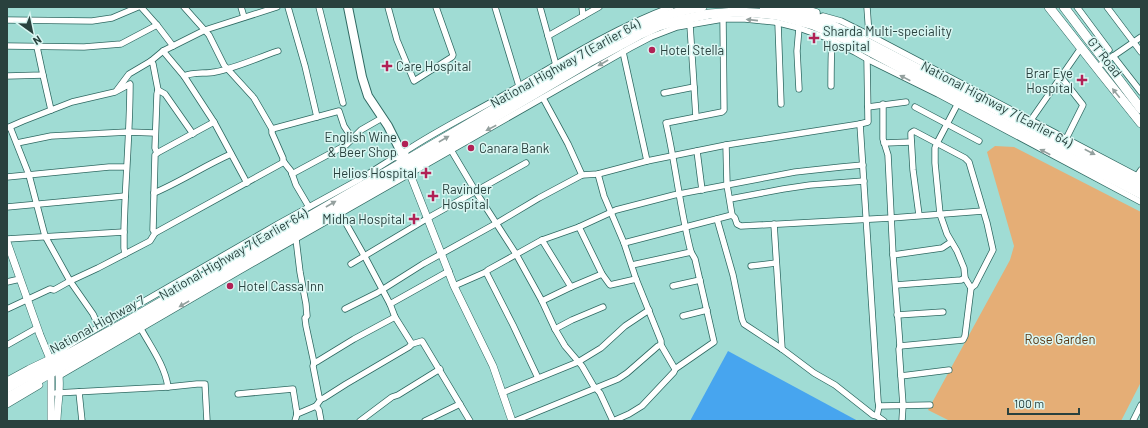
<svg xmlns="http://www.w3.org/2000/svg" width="1148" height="428" font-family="Barlow,sans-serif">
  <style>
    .green { fill: #e5ae76 }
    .water { fill: #47a5ef }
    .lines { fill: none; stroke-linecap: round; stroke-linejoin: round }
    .minor-casing { stroke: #2f6962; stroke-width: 7 }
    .tertiary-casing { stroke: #2f6962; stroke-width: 8 }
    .secondary-casing { stroke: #2f6962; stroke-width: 10 }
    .primary-casing { stroke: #2f6962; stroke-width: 10 }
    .trunk-casing { stroke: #2f6962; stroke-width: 10 }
    .minor { stroke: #fff; stroke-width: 5.5 }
    .tertiary { stroke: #fff; stroke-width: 7 }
    .secondary { stroke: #fff; stroke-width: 8 }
    .primary { stroke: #fff; stroke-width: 9 }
    .trunk { stroke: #fff; stroke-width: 9 }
    .oneway { fill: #94a09e }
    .poi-dot { fill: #b12155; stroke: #d9f6f2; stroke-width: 1.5 }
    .labels { text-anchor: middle; stroke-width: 3; stroke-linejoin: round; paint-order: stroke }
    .poi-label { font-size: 13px; fill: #29413e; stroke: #d9f6f2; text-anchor: start }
    .street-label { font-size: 13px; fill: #29413e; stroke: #d9f6f2 }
    .park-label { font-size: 13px; fill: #5a3915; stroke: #d9f6f2 }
  </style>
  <rect width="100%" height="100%" fill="#a0dcd4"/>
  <path class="green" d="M995 146 1014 147 1141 212V382L1121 421H950L928 410 1010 260 1014 246 987 152Z"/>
  <path class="water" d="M728 351 858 421H690Z"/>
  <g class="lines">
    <g class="minor-casing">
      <g id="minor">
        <path d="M141 7 157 25 173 46"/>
        <path d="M184 7 209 35 224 65 254 98 272 129V133L283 158V161L291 171 296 185 309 207"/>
        <path d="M241 7 244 17"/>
        <path d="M288 7 305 66 317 117"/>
        <path d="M319 7 343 103"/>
        <path d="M388 7 397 40 414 81 452 57 453 55 436 7"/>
        <path d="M495 7 519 86"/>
        <path d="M540 7 556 65"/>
        <path d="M582 7 583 16"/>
        <path d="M799 7 817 12V19L823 16 841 21 869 35 1141 178"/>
        <path d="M867 7 869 35"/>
        <path d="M1077 7 1109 50"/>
        <path d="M1107 7 1141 52"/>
        <path d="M7 20 92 21 112 18 138 7"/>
        <path d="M778 23 781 104"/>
        <path d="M690 25 696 117"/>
        <path d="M548 36 599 7"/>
        <path d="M7 46 84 47 121 44 157 25"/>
        <path d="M163 51 184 76 214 122 247 183"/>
        <path d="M623 52 647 161"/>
        <path d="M1113 56 1141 92"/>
        <path d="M151 61 153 64 158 90 157 94 155 148 157 153 155 155 153 230 155 233"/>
        <path d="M1096 68 1141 37"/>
        <path d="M43 75 51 110"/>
        <path d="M7 76 43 75 37 47"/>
        <path d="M184 76C193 72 205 74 215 72 236 68 257 58 278 51"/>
        <path d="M1061 77 1083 105 1066 139"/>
        <path d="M831 86C831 71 831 56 832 40"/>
        <path d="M799 89 797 51 799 28"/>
        <path d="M117 90 129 74 151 61 163 51 205 30 277 7"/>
        <path d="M158 90 165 94 193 134"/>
        <path d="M664 93 694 87"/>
        <path d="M543 98 568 144 582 175"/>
        <path d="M883 104V139L888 155 893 255 900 346 899 349 903 405 902 421"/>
        <path d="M868 107 906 102"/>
        <path d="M915 107 979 141"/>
        <path d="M1031 120 1081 48"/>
        <path d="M860 124 868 122V120L867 59"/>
        <path d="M10 127 29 175 45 236 70 281 93 314 99 327"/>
        <path d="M7 128 23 121 72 102 115 92 130 84C130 133 125 182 124 232"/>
        <path d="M272 129 339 111 344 126 352 138"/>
        <path d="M17 143 51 136 128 132 155 133"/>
        <path d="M884 143 911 142"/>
        <path d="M726 145 727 185 732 215 735 218 737 224 741 226 891 218 983 211"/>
        <path d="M451 150 476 192 516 254 542 301 555 329 565 346 582 366 593 385 600 393 613 421"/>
        <path d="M697 151 702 190"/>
        <path d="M157 153 214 122"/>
        <path d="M292 174 346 145 361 130 382 118"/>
        <path d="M598 174 604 196 624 243 636 279 661 341V345L675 369"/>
        <path d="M1137 176 1141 170"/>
        <path d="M7 177 109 167H126"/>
        <path d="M154 193C180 182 204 166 231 154"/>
        <path d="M730 199 783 189 810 185 864 181"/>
        <path d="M7 207 125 196"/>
        <path d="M339 211 365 257 390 304 395 317 412 344"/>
        <path d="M919 215 913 170 911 136V133L914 131 965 158 969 162 987 223 993 250 975 285 971 288"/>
        <path d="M717 219 733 275 742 319 744 324 782 349 814 373 835 385 873 415 877 416 884 421"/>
        <path d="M774 224 782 349"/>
        <path d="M579 227 602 274 610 285 636 279"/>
        <path d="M7 239 124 232V248L125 254"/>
        <path d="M296 239 300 272 306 304 307 316 305 318 306 326 314 363 313 366 319 397 321 399"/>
        <path d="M542 240 571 287"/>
        <path d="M624 243 732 215"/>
        <path d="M691 252C680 210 676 166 666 123L722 112 724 110 723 19"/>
        <path d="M893 255 942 248 951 242"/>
        <path d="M351 264 428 218 526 163"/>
        <path d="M751 266 776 263"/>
        <path d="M486 272 513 325 538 378"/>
        <path d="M7 282 20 279"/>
        <path d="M896 285 961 280 965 278"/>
        <path d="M454 286 486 272 488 270 542 240 579 227 616 210 674 195 795 172 841 167 863 165"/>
        <path d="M673 286 700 280"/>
        <path d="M542 301 571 287 602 274"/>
        <path d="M390 304 449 271"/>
        <path d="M7 309 50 289 54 290 70 281 98 268 150 241 155 233 284 162"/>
        <path d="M345 309 377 293 423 264 497 223 539 198 582 175 598 174 647 161 726 145 860 124 878 401 879 406 877 416"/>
        <path d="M897 315 943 312"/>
        <path d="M683 316 707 310"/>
        <path d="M141 329C151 347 165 366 168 387"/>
        <path d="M555 329 572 320 603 307"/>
        <path d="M7 345 37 328"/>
        <path d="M900 346 963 340 965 336 971 288 965 278 964 268 957 251 947 234 940 214 935 163V148L937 143 957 105"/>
        <path d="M50 359 68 346 89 333 278 224 360 179 395 157 405 161 406 151C439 129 475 112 509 92 562 61 614 28 671 7"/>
        <path d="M314 363 318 361 354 339 395 317"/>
        <path d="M59 376 236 273 630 48 651 37 677 27 723 19H745L775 22 799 28 827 38 855 52 869 60 938 94 1141 202"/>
        <path d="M901 376 949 370"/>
        <path d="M79 392 82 421"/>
        <path d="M56 393 168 387 197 384H205L207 421"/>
        <path d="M502 393 578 362 601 348 625 326 649 310"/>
        <path d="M238 394 293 389 297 414 295 421"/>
        <path d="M316 406 319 410 321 421"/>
        <path d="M879 406 930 405"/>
        <path d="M297 414 316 406 321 399 324 398 346 384 409 347 412 344 422 341 470 421"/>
        <path d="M360 421 392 397 398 395 440 369"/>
        <path d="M425 421 460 404"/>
        <path d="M515 421 618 379 627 373 658 346 661 345"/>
        <path d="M613 421 629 414 642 406 674 372 675 369 714 342 695 259 691 252 632 265"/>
        <path d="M1133 421 1141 405"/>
      </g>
    </g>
    <g class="tertiary-casing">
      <g id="tertiary">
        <path d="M410 174 454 286 493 366 512 421"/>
        <path d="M7 242 40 335 50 359"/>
        <path d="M56 365C63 377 57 406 57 421"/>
        <path d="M49 369 51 374V421"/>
        <path d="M7 381 29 369 50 359"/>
        <path d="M7 404 39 385"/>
      </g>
    </g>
    <g class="secondary-casing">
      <path id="secondary" d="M348 7 362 77 368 96 388 126 409 168 410 174"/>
    </g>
    <g class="primary-casing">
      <g id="primary">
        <path d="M1049 7 1101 73 1141 123"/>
        <path d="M1064 7 1141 109"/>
      </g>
    </g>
    <g class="trunk-casing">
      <g id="trunk">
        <path d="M764 7C799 9 831 24 861 39L1141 185"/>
        <path d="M7 388 128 321 402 163 620 35C646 22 673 11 702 7"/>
        <path d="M7 398 409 168 589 62 639 35 659 26 680 20 709 14 736 12 756 13 776 15 813 25 854 43 992 117 1141 194"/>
      </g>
    </g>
    <use href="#minor" class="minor"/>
    <use href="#tertiary" class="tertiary"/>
    <use href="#secondary" class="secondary"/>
    <use href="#primary" class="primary"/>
    <use href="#trunk" class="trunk"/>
  </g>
  <defs><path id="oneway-solid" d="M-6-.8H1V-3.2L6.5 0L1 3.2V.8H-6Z"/></defs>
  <g class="oneway">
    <use href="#oneway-solid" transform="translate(752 20) rotate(-174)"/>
    <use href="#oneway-solid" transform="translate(603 63) rotate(150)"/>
    <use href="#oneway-solid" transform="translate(905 78) rotate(-153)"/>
    <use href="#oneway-solid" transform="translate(1116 93) rotate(-129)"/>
    <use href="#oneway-solid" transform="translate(491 128) rotate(152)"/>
    <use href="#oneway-solid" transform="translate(444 139) rotate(-30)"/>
    <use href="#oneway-solid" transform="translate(1045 152) rotate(-152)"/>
    <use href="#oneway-solid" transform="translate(1090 152) rotate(28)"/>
    <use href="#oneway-solid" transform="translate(331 204) rotate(-30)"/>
    <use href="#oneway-solid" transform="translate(184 304) rotate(150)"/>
  </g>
  <g class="poi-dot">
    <path d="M812 32h4v4h4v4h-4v4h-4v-4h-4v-4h4z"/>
    <circle cx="652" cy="50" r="4"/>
    <path d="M385 60h4v4h4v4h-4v4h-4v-4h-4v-4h4z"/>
    <path d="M1080 74h4v4h4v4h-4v4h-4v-4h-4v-4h4z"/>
    <circle cx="405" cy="144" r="4"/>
    <circle cx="471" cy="148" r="4"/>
    <path d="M424 167h4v4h4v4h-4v4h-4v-4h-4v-4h4z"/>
    <path d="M431 190h4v4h4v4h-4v4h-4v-4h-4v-4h4z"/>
    <path d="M412 213h4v4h4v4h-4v4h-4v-4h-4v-4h4z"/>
    <circle cx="230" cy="286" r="4"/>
  </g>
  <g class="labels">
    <g class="poi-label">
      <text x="823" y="36">Sharda Multi-speciality<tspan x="823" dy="15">Hospital</tspan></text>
      <text x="660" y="55">Hotel Stella</text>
      <text x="396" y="71">Care Hospital</text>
      <text x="1073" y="78" text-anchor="end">Brar Eye<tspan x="1073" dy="15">Hospital</tspan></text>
      <text x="397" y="142" text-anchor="end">English Wine<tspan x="397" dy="15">&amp; Beer Shop</tspan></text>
      <text x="479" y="153">Canara Bank</text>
      <text x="417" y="178" text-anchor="end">Helios Hospital</text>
      <text x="442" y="194">Ravinder<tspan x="442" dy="15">Hospital</tspan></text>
      <text x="405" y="224" text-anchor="end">Midha Hospital</text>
      <text x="238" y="291">Hotel Cassa Inn</text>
    </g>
    <g class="street-label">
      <text transform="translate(1105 57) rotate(52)" y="5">GT Road</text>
      <text transform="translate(565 63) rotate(-29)" y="5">National Highway 7 (Earlier 64)</text>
      <text transform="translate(997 104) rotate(28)" y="5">National Highway 7 (Earlier 64)</text>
      <text transform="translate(233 254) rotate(-30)" y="5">National Highway 7 (Earlier 64)</text>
      <text transform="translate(97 324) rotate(-29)" y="5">National Highway 7</text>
    </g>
    <g class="park-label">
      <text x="1060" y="344">Rose Garden</text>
    </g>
  </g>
  <rect width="1148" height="428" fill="none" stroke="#29413e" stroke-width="16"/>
  <g transform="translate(32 32) rotate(147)" stroke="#d9f6f2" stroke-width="3" paint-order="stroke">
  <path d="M0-3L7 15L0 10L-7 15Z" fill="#29413e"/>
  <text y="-6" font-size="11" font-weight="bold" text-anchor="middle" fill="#29413e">N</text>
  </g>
  <path d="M1008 408v6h71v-6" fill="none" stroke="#29413e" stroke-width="2"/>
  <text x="1014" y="408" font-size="12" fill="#29413e" stroke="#d9f6f2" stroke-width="3" paint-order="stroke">100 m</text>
</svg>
